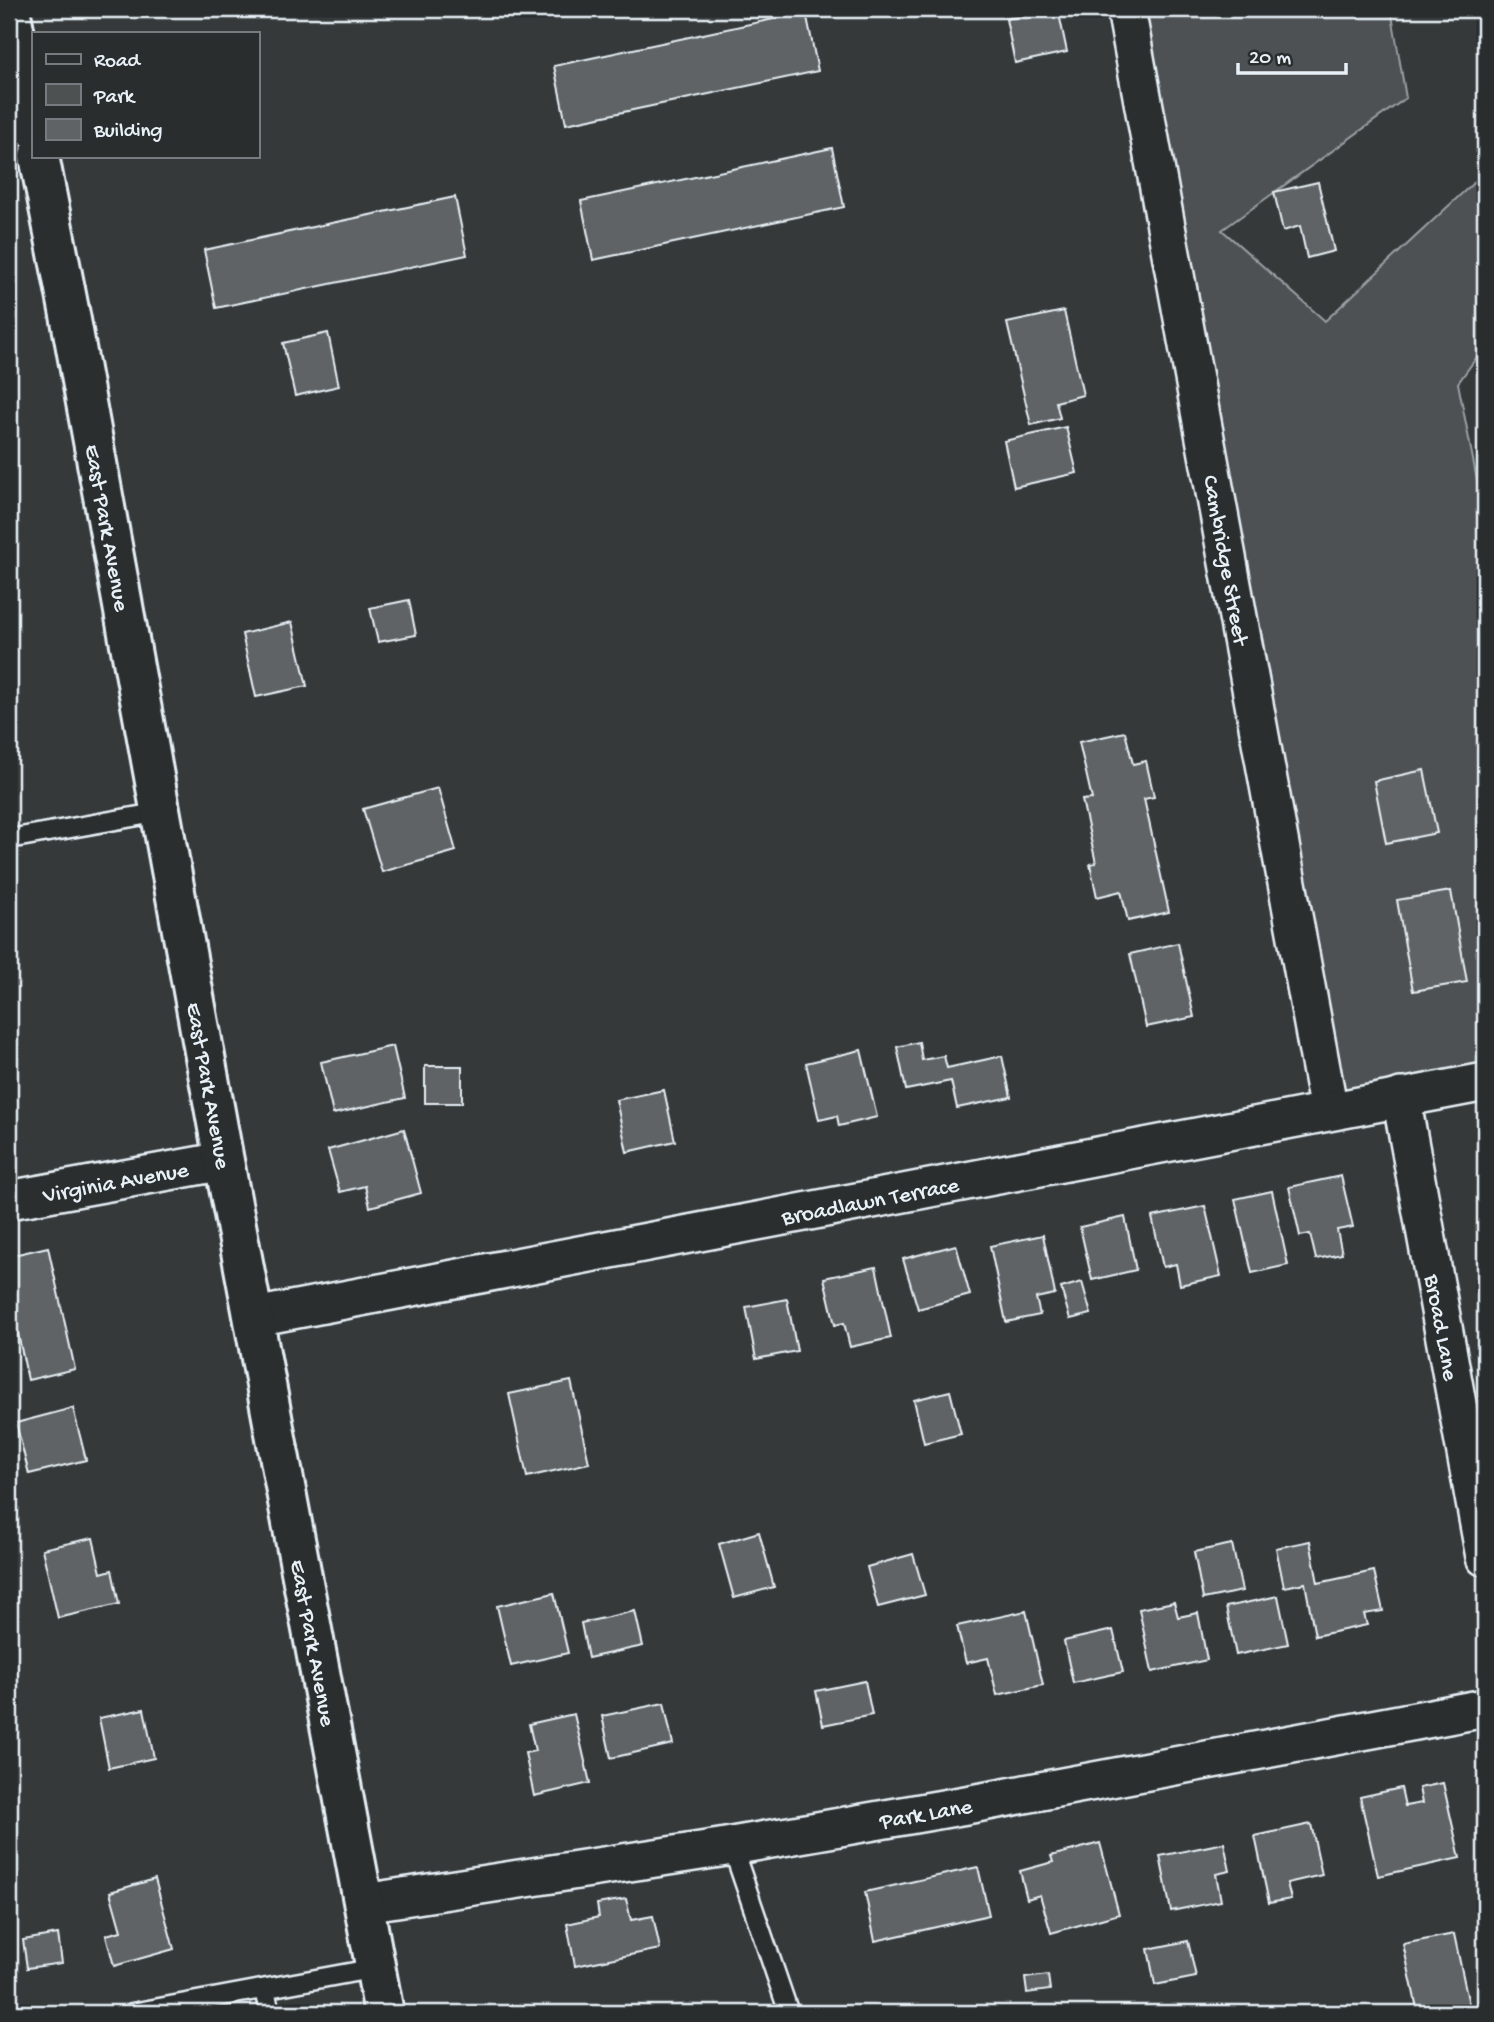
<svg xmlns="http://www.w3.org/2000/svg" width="1494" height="2022" font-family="'Gochi Hand',sans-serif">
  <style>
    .green { fill: #4d5152; stroke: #9aa1a5; stroke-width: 2 }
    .building { fill: #5f6365; stroke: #e8f1f8; stroke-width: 2 }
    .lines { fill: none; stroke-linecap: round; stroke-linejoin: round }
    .service-casing { stroke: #e8f1f8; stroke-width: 23 }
    .minor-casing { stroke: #e8f1f8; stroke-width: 42 }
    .secondary-casing { stroke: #e8f1f8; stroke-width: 44 }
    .service { stroke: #2a2d2e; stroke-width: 18 }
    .minor { stroke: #2a2d2e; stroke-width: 37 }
    .secondary { stroke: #2a2d2e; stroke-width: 38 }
    .labels { text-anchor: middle; stroke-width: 5; stroke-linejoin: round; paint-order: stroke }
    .street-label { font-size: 23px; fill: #e8f1f8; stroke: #2a2d2e }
  </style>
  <rect width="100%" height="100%" fill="#35393a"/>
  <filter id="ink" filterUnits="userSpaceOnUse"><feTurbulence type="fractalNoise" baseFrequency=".0143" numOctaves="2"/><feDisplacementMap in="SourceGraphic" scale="14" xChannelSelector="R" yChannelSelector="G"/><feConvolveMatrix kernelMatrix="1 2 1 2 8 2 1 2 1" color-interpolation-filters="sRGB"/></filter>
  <g filter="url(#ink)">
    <path class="green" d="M1128 9H1391L1406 98 1222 230 1325 321 1485 172V346L1458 383 1485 521V1093L1336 1122Z"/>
    <g class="building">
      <path d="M1058 9 1067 52 1015 63 1006 19Z"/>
      <path d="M806 12 818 71 566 124 554 66Z"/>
      <path d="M832 148 844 207 593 260 581 201Z"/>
      <path d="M1318 182 1334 251 1307 258 1300 226 1283 231 1274 192Z"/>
      <path d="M455 197 467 255 216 308 204 250Z"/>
      <path d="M1064 311 1083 395 1056 402 1060 418 1031 425 1007 323Z"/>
      <path d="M328 333 339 386 295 396 283 343Z"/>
      <path d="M1066 427 1077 473 1014 487 1004 441Z"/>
      <path d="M409 600 416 635 378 642 370 608Z"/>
      <path d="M292 622 307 686 256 697 242 634Z"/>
      <path d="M1125 732 1133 764 1146 761 1154 797 1144 799 1169 912 1128 921 1121 891 1097 897 1090 864 1096 863 1082 800 1092 799 1079 742Z"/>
      <path d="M1424 770 1437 833 1386 843 1374 781Z"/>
      <path d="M438 788 456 851 382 872 363 809Z"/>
      <path d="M1451 891 1467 982 1413 991 1397 900Z"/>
      <path d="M1178 943 1194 1017 1146 1027 1130 954Z"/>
      <path d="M919 1042 922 1060 944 1056 947 1068 1002 1056 1011 1097 957 1108 951 1081 906 1090 897 1047Z"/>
      <path d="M393 1046 405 1098 333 1114 321 1062Z"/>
      <path d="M861 1050 877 1117 839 1126 837 1116 819 1120 806 1063Z"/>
      <rect x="425" y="1066" width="37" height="37"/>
      <path d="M664 1090 675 1141 627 1152 616 1100Z"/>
      <path d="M404 1129 421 1193 370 1207 365 1186 340 1192 328 1150Z"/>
      <path d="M1341 1176 1353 1227 1337 1230 1342 1254 1316 1259 1310 1234 1300 1236 1289 1187Z"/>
      <path d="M1272 1191 1288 1265 1252 1273 1235 1199Z"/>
      <path d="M1205 1206 1221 1276 1180 1285 1176 1264 1163 1267 1152 1217Z"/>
      <path d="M1125 1217 1136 1270 1092 1280 1080 1227Z"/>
      <path d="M1043 1235 1055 1294 1036 1298 1040 1315 1006 1322 990 1246Z"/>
      <path d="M956 1245 970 1295 918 1309 903 1259Z"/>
      <path d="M48 1247 75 1369 28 1380 9 1292V1256Z"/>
      <path d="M876 1267 891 1338 850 1347 844 1323 835 1325 824 1278Z"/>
      <path d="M1082 1282 1091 1314 1070 1319 1061 1288Z"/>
      <path d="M787 1299 797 1351 756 1359 746 1307Z"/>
      <path d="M571 1381 589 1463 527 1477 509 1394Z"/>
      <path d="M950 1391 961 1434 924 1443 914 1400Z"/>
      <path d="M73 1408 86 1460 29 1474 16 1423Z"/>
      <path d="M759 1532 774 1587 734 1598 719 1544Z"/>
      <path d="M93 1538 101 1573 112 1570 119 1604 58 1618 42 1549Z"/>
      <path d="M1310 1541 1318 1583 1374 1571 1383 1611 1364 1614 1367 1625 1315 1636 1305 1583 1284 1587 1276 1548Z"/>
      <path d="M1232 1544 1242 1591 1203 1599 1194 1552Z"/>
      <path d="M913 1554 925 1595 878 1607 867 1567Z"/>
      <path d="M554 1593 568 1653 511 1666 497 1606Z"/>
      <path d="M1278 1596 1288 1644 1236 1655 1226 1607Z"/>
      <path d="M1174 1602 1178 1617 1198 1613 1207 1660 1152 1672 1139 1609Z"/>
      <path d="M635 1611 643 1646 588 1658 581 1623Z"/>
      <path d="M1026 1611 1043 1685 997 1695 988 1658 966 1663 957 1626Z"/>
      <path d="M1113 1630 1123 1672 1073 1683 1064 1641Z"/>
      <path d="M865 1681 872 1715 823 1725 816 1691Z"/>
      <path d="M664 1703 673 1744 611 1758 602 1716Z"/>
      <path d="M144 1709 154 1758 109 1768 99 1718Z"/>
      <path d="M574 1714 590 1783 534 1796 525 1753 535 1751 529 1724Z"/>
      <path d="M1443 1783 1460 1858 1378 1876 1360 1797 1401 1788 1405 1806 1422 1803 1419 1788Z"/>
      <path d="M1311 1824 1322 1875 1287 1883 1291 1899 1269 1903 1255 1836Z"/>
      <path d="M1100 1843 1119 1914 1051 1933 1040 1895 1027 1899 1020 1871 1053 1862 1051 1856Z"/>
      <path d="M1224 1843 1230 1871 1216 1874 1221 1901 1171 1911 1160 1856Z"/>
      <path d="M978 1867 989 1915 875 1941 865 1892Z"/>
      <path d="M155 1879 174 1949 114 1966 106 1935 121 1931 110 1892Z"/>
      <path d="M626 1899 631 1920 653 1916 660 1949 575 1966 567 1924 599 1917 597 1904Z"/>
      <path d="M58 1934 62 1963 27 1968 23 1940Z"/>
      <path d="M1454 1934 1470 2009 1452 2013H1418L1403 1944Z"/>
      <path d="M1188 1941 1196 1977 1155 1985 1148 1949Z"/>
      <path d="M1048 1975 1050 1990 1027 1993 1025 1978Z"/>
    </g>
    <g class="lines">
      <g class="service-casing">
        <g id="service">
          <path d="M9 839 161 812"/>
          <path d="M732 1846 789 2013"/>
          <path d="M265 1989 270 2013"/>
          <path d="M132 2013 376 1968"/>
        </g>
      </g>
      <g class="minor-casing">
        <g id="minor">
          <path id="s1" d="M1126 9 1329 1111"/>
          <path id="s2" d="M1401 1097 1485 1557"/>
          <path id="s3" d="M9 1200 224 1161"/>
          <path id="s4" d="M255 1317 1485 1082"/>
          <path id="s5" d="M364 1903 720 1848 966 1805 1485 1708"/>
        </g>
      </g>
      <g class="secondary-casing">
        <g id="secondary">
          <path d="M10 9 33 128"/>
          <path id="s6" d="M39 156 71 320 224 1161 384 2013"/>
        </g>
      </g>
      <use href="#service" class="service"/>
      <use href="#minor" class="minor"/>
      <use href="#secondary" class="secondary"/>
    </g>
  </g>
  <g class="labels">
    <g class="street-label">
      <text dy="8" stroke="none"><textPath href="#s6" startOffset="378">East Park Avenue</textPath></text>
      <text dy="8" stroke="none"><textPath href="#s1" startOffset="560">Cambridge Street</textPath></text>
      <text dy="8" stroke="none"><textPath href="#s6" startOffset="945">East Park Avenue</textPath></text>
      <text dy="8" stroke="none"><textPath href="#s3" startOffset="108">Virginia Avenue</textPath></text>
      <text dy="8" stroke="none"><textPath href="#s4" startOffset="626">Broadlawn Terrace</textPath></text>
      <text dy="8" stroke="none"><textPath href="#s2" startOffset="234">Broad Lane</textPath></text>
      <text dy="8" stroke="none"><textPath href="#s6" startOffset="1512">East Park Avenue</textPath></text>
      <text dy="8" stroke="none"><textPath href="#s5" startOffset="569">Park Lane</textPath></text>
    </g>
  </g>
  <rect width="1494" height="2022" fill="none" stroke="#2a2d2e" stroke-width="35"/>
  <rect x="18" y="18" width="1459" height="1987" fill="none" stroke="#e8f1f8" stroke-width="2.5" filter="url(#ink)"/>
  <rect x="32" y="32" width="228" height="126" fill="#2a2d2e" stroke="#767b7f" stroke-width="2"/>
  <rect x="46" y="54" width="35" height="10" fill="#2a2d2e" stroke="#767b7f" stroke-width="2"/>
  <text x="94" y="66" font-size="21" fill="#e8f1f8">Road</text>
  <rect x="46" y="84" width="35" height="21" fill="#4d5152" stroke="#767b7f" stroke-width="2"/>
  <text x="94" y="102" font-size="21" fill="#e8f1f8">Park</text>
  <rect x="46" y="119" width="35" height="21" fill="#5f6365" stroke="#767b7f" stroke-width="2"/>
  <text x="94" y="136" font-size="21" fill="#e8f1f8">Building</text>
  <path d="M1238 63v10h108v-10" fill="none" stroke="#e8f1f8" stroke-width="3.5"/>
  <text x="1249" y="63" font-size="21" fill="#e8f1f8" stroke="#2a2d2e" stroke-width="5" paint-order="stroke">20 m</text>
</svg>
